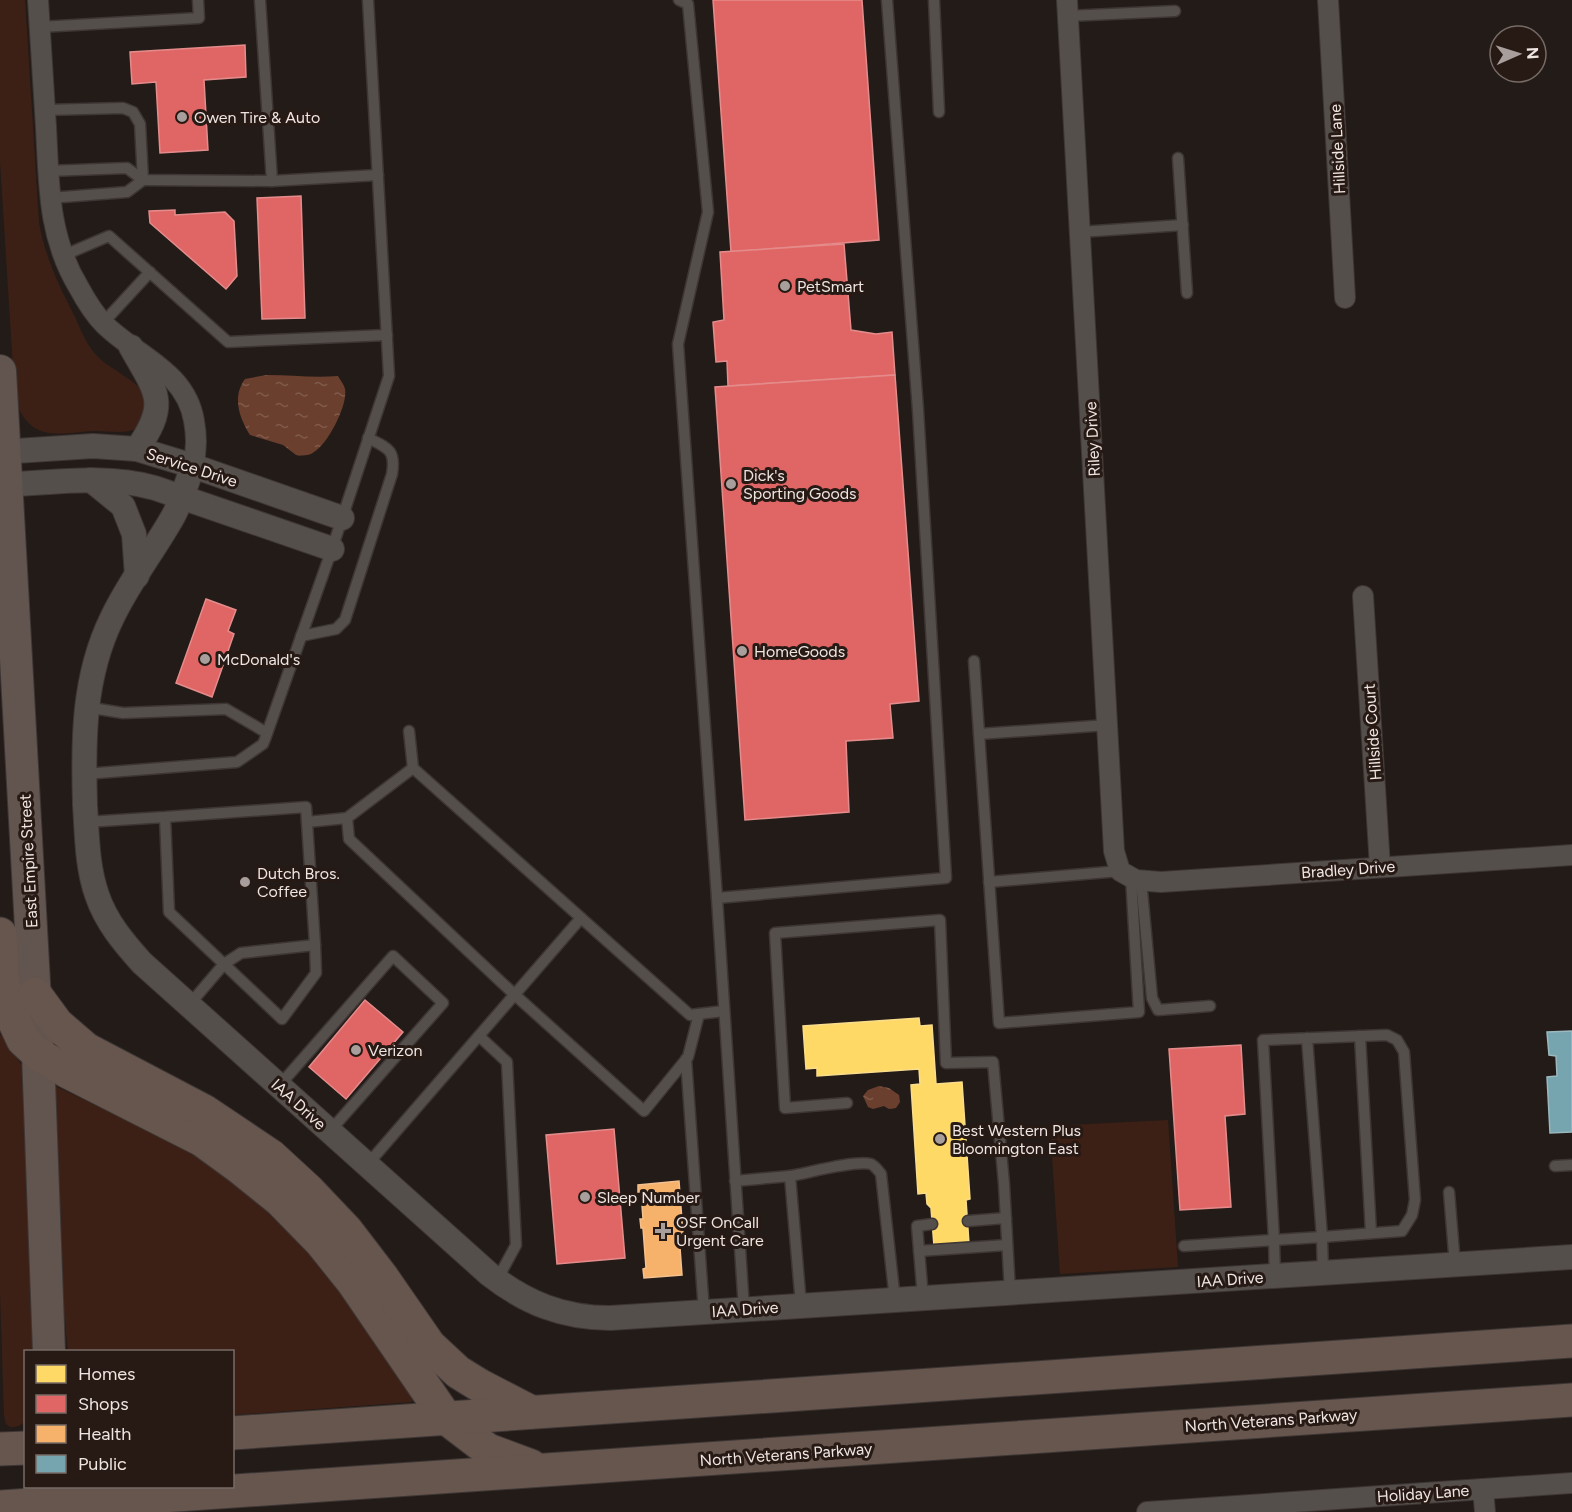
<svg xmlns="http://www.w3.org/2000/svg" width="1572" height="1512" font-family="Figtree,sans-serif">
  <style>
    .grass { fill: #3d2015 }
    .water { fill: url(#water-ripples) }
    .homes { fill: #ffd966; stroke: #fadd8b; stroke-width: 1.5 }
    .shops { fill: #e06666; stroke: #e48c8b; stroke-width: 1.5 }
    .health { fill: #f6b26b; stroke: #f4c18e; stroke-width: 1.5 }
    .public { fill: #76a5af; stroke: #9ab8be; stroke-width: 1.5 }
    .lines { fill: none; stroke-linecap: round; stroke-linejoin: round }
    .service-casing { stroke: #3d3634; stroke-width: 13 }
    .minor-casing { stroke: #3d3634; stroke-width: 22 }
    .tertiary-casing { stroke: #3d3634; stroke-width: 26 }
    .primary-casing { stroke: #3d3634; stroke-width: 34 }
    .trunk-casing { stroke: #3d3634; stroke-width: 35 }
    .service { stroke: #554f4c; stroke-width: 10 }
    .minor { stroke: #554f4c; stroke-width: 20 }
    .tertiary { stroke: #554f4c; stroke-width: 24 }
    .primary { stroke: #62544e; stroke-width: 32 }
    .trunk { stroke: #66564e; stroke-width: 33 }
    .poi-dot { fill: #a89e9b; stroke: #271914; stroke-width: 2 }
    .labels { text-anchor: middle; stroke-width: 6; stroke-linejoin: round; paint-order: stroke }
    .poi-label { font-size: 16px; fill: #efe5e1; stroke: #271914; text-anchor: start }
    .street-label { font-size: 16px; fill: #efe5e1; stroke: #271914 }
  </style>
  <defs>
    <pattern id="water-ripples" width="26" height="14" patternUnits="userSpaceOnUse" patternTransform="scale(1.5)"><rect width="26" height="14" fill="#6b3f2e"/><path d="M2 4q2-2 4 0t4 0M15 11q2-2 4 0t4 0" fill="none" stroke="#805b4c"/></pattern>
  </defs>
  <rect width="100%" height="100%" fill="#231b18"/>
  <g class="grass">
    <path d="M0 0H25L39 223C45 257 59 286 75 317 81 331 87 346 98 357 108 368 144 384 146 398 147 406 143 418 141 426 125 436 110 430 92 431 56 434 31 442 15 400L0 161Z"/>
    <path d="M0 1035H2L26 1072 36 1351 26 1352 25 1419C23 1426 17 1427 10 1427L6 1424 4 1415 0 1292Z"/>
    <path d="M55 1086 176 1144 216 1170 255 1199 320 1263 413 1396 412 1402 233 1415 232 1352 68 1351 59 1266 52 1089Z"/>
    <path d="M1168 1120 1178 1267 1060 1274 1050 1126Z"/>
  </g>
  <g class="water">
    <path d="M266 375C290 375 314 378 338 376 340 380 344 384 345 389 348 405 328 444 314 452 309 456 302 456 296 455L283 445 250 435C239 417 232 397 245 379Z"/>
    <path d="M879 1086 889 1088 899 1095 900 1102 896 1108 889 1109 884 1106 873 1109 868 1107 863 1096 868 1090Z"/>
  </g>
  <path class="homes" d="M919 1018 920 1026 932 1025 936 1084 962 1082 970 1199 966 1200 969 1244 934 1246 931 1208 927 1204 926 1193 918 1194 911 1085 920 1084 919 1069 817 1076V1068L806 1069 803 1026Z"/>
  <g class="shops">
    <path d="M713 0H862L879 240 731 252Z"/>
    <path d="M245 45 246 77 204 80 208 150 160 153 156 82 132 84 130 52Z"/>
    <path d="M301 196 305 318 262 319 257 198Z"/>
    <path d="M175 210V215L225 212 234 221 237 276 226 289 150 223 149 211Z"/>
    <path d="M844 244 851 330 876 334 892 332 895 375 728 386 727 361 716 362 713 322 724 320 720 252Z"/>
    <path d="M895 375 919 701 890 704 893 738 846 741 849 812 745 820 715 387Z"/>
    <path d="M206 599 236 610 228 631 234 634 212 697 176 683Z"/>
    <path d="M365 1000 403 1032 346 1099 309 1067Z"/>
    <path d="M1241 1045 1245 1114 1225 1116 1231 1207 1180 1210 1169 1049Z"/>
    <path d="M614 1129 625 1258 557 1264 546 1135Z"/>
  </g>
  <path class="health" d="M679 1181 683 1234H679L682 1275 644 1278 643 1269 646 1268 643 1228H641L640 1219H643L641 1192H638V1185Z"/>
  <path class="public" d="M1572 1031V1132L1550 1133 1547 1077 1557 1076 1556 1056 1549 1055 1547 1032Z"/>
  <g class="lines">
    <g class="service-casing">
      <g id="service">
        <path d="M260 0 272 181"/>
        <path d="M679 0 688 4 708 212 678 344 717 898"/>
        <path d="M934 0 939 112"/>
        <path d="M1068 16 1175 11"/>
        <path d="M40 27 199 18 198 0"/>
        <path d="M45 110 123 108 133 112 140 124 143 180"/>
        <path d="M1178 158 1187 293"/>
        <path d="M48 171 127 168 143 180 272 181 378 175"/>
        <path d="M50 198 127 192 143 180"/>
        <path d="M1080 232 1183 225"/>
        <path d="M62 256 109 236 228 342 387 335"/>
        <path d="M103 323 150 272"/>
        <path d="M301 636 336 629 345 620 392 474C396 450 388 448 368 438"/>
        <path d="M974 661 999 1023 1139 1012 1131 877"/>
        <path d="M86 707 123 713 226 709 267 733"/>
        <path d="M409 731 413 768 690 1015 724 1011"/>
        <path d="M979 734 1108 725"/>
        <path d="M85 774 237 762 263 744 265 739 332 549 389 376 368 0"/>
        <path d="M347 818 349 839 515 995 644 1111 688 1057 699 1014"/>
        <path d="M86 822 165 817 169 912 282 1019 316 973 315 945 306 807 165 817"/>
        <path d="M307 822 347 818 413 768"/>
        <path d="M1141 880 1152 998 1158 1010 1210 1006"/>
        <path d="M989 882 1120 871"/>
        <path d="M189 1005 224 964 241 953 315 945"/>
        <path d="M479 1036 507 1062 516 1245 497 1280"/>
        <path d="M1360 1036 1371 1233"/>
        <path d="M1307 1038 1322 1237 1274 1240 1263 1040 1387 1035 1397 1040 1404 1052 1415 1200 1412 1215 1402 1231 1322 1237 1323 1273"/>
        <path d="M686 1059 704 1312"/>
        <path d="M279 1086 393 956 443 1003 330 1131"/>
        <path d="M847 1103 785 1108 775 933 940 920 946 1063 993 1062 1004 1184 1010 1292"/>
        <path d="M367 1165 581 918"/>
        <path d="M1555 1166 1572 1165"/>
        <path d="M735 1181 790 1176"/>
        <path d="M1449 1192 1455 1265"/>
        <path d="M968 1221 1006 1218"/>
        <path d="M1184 1246 1274 1240 1275 1276"/>
        <path d="M919 1251 1007 1245"/>
        <path d="M923 1298 917 1226 932 1224"/>
        <path d="M801 1305 790 1176C808 1173 854 1160 871 1164 875 1166 878 1170 881 1174L895 1300"/>
        <path d="M744 1309 717 898 946 878 918 410 887 0"/>
      </g>
    </g>
    <g class="minor-casing">
      <g id="minor">
        <path d="M38 0C41 42 43 85 46 127 49 184 48 236 78 286 85 299 93 313 104 324 136 356 186 371 194 421 197 437 197 450 193 466"/>
        <path d="M1067 0 1114 851 1120 871 1136 880 1161 882 1572 855"/>
        <path d="M1328 0 1345 298"/>
        <path d="M1363 596 1380 867"/>
        <path d="M1483 1489 1485 1512"/>
        <path d="M1147 1512 1572 1483"/>
      </g>
    </g>
    <g class="tertiary-casing">
      <g id="tertiary">
        <path d="M131 347C156 392 170 402 137 449"/>
        <path d="M0 452 93 446 137 449 193 466 342 518"/>
        <path d="M193 466C186 484 181 504 171 520 152 553 128 584 112 618 83 677 83 741 85 805 87 835 87 867 97 895 106 922 124 943 142 963L489 1274C526 1303 563 1318 610 1318L1572 1257"/>
        <path d="M91 480 123 506 134 534 137 576"/>
        <path d="M0 485C52 483 104 474 155 488L332 549"/>
      </g>
    </g>
    <g class="primary-casing">
      <path id="primary" d="M0 371 38 1054 49 1352"/>
    </g>
    <g class="trunk-casing">
      <g id="trunk">
        <path d="M0 934 2 977 8 1008 23 1040 38 1054 66 1071 202 1140 239 1167 280 1200 321 1242 353 1282 446 1418 488 1450 531 1466"/>
        <path d="M35 994 57 1024 86 1049 204 1111 271 1156 309 1191 346 1230 382 1277 429 1345 458 1372 479 1385 531 1412"/>
        <path d="M232 1433 1572 1341"/>
        <path d="M0 1449 26 1448"/>
        <path d="M0 1507 1572 1400"/>
      </g>
    </g>
    <use href="#service" class="service"/>
    <use href="#minor" class="minor"/>
    <use href="#tertiary" class="tertiary"/>
    <use href="#primary" class="primary"/>
    <use href="#trunk" class="trunk"/>
  </g>
  <g class="poi-dot">
    <circle cx="182" cy="117" r="6"/>
    <circle cx="785" cy="286" r="6"/>
    <circle cx="731" cy="484" r="6"/>
    <circle cx="742" cy="651" r="6"/>
    <circle cx="205" cy="659" r="6"/>
    <circle cx="245" cy="882" r="6"/>
    <circle cx="356" cy="1050" r="6"/>
    <circle cx="940" cy="1139" r="6"/>
    <circle cx="585" cy="1197" r="6"/>
    <path d="M660 1222h6v6h6v6h-6v6h-6v-6h-6v-6h6z"/>
  </g>
  <g class="labels">
    <g class="poi-label">
      <text x="194" y="123">Owen Tire &amp; Auto</text>
      <text x="797" y="292">PetSmart</text>
      <text x="743" y="481">Dick's<tspan x="743" dy="18">Sporting Goods</tspan></text>
      <text x="754" y="657">HomeGoods</text>
      <text x="217" y="665">McDonald's</text>
      <text x="257" y="879">Dutch Bros.<tspan x="257" dy="18">Coffee</tspan></text>
      <text x="368" y="1056">Verizon</text>
      <text x="952" y="1136">Best Western Plus<tspan x="952" dy="18">Bloomington East</tspan></text>
      <text x="597" y="1203">Sleep Number</text>
      <text x="676" y="1228">OSF OnCall<tspan x="676" dy="18">Urgent Care</tspan></text>
    </g>
    <g class="street-label">
      <text transform="translate(1337 149) rotate(-93)" y="6">Hillside Lane</text>
      <text transform="translate(1092 439) rotate(-93)" y="6">Riley Drive</text>
      <text transform="translate(192 467) rotate(18)" y="6">Service Drive</text>
      <text transform="translate(1372 732) rotate(-94)" y="6">Hillside Court</text>
      <text transform="translate(28 861) rotate(-93)" y="6">East Empire Street</text>
      <text transform="translate(1348 869) rotate(-4)" y="6">Bradley Drive</text>
      <text transform="translate(299 1104) rotate(42)" y="6">IAA Drive</text>
      <text transform="translate(1230 1279) rotate(-4)" y="6">IAA Drive</text>
      <text transform="translate(745 1309) rotate(-4)" y="6">IAA Drive</text>
      <text transform="translate(1271 1420) rotate(-4)" y="6">North Veterans Parkway</text>
      <text transform="translate(786 1454) rotate(-4)" y="6">North Veterans Parkway</text>
      <text transform="translate(1423 1493) rotate(-4)" y="6">Holiday Lane</text>
    </g>
  </g>
  <rect x="24" y="1350" width="210" height="138" fill="#271914" stroke="#776b66" stroke-width="1.5"/>
  <rect x="36" y="1365" width="30" height="18" fill="#ffd966" stroke="#776b66" stroke-width="1.5"/>
  <text x="78" y="1380" font-size="18" fill="#efe5e1">Homes</text>
  <rect x="36" y="1395" width="30" height="18" fill="#e06666" stroke="#776b66" stroke-width="1.5"/>
  <text x="78" y="1410" font-size="18" fill="#efe5e1">Shops</text>
  <rect x="36" y="1425" width="30" height="18" fill="#f6b26b" stroke="#776b66" stroke-width="1.5"/>
  <text x="78" y="1440" font-size="18" fill="#efe5e1">Health</text>
  <rect x="36" y="1455" width="30" height="18" fill="#76a5af" stroke="#776b66" stroke-width="1.5"/>
  <text x="78" y="1470" font-size="18" fill="#efe5e1">Public</text>
  <g transform="translate(1518 54) rotate(87)"><circle r="28" fill="#271914" stroke="#776b66" stroke-width="1.5"/>
  <path d="M0-4.5L10 22L0 15L-10 22Z" fill="#a89e9b"/>
  <text y="-9" font-size="16" font-weight="bold" text-anchor="middle" fill="#efe5e1">N</text>
  </g>
</svg>
